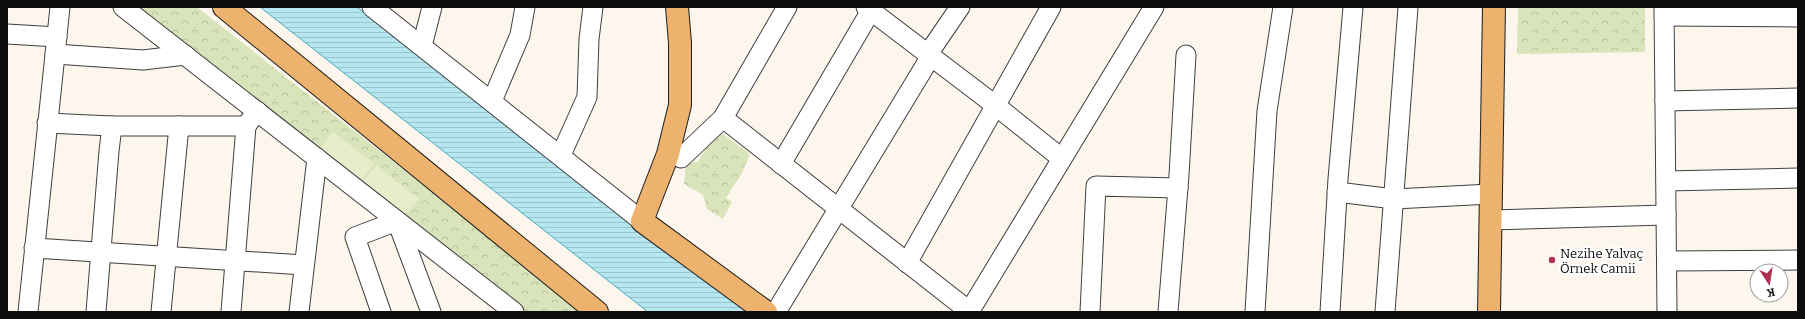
<svg xmlns="http://www.w3.org/2000/svg" width="1805" height="319" font-family="Bitter,serif">
  <style>
    .park { fill: url(#park-crowns) }
    .pitch { fill: #e8eccb }
    .water { fill: url(#water-rules); stroke: #44aac0 }
    .lines { fill: none; stroke-linecap: round; stroke-linejoin: round }
    .minor-casing { stroke: #3f3f3f; stroke-width: 21 }
    .major-casing { stroke: #1d1d1d; stroke-width: 24 }
    .minor { stroke: #fff; stroke-width: 19 }
    .major { stroke: #ecb26e; stroke-width: 22 }
    .poi-dot { fill: #af3153; stroke: #fff; stroke-width: 1.5 }
    .labels { text-anchor: middle; stroke-width: 4; stroke-linejoin: round; paint-order: stroke }
    .poi-label { font-size: 13px; fill: #0c0c0c; stroke: #fff; text-anchor: start }
  </style>
  <defs>
    <pattern id="park-crowns" width="20" height="18" patternUnits="userSpaceOnUse"><rect width="20" height="18" fill="#d9e4ba"/><path d="M2 6a3 3 0 1 1 6 0M12 15a3 3 0 1 1 6 0" fill="none" stroke="#b9c29f"/></pattern>
    <pattern id="water-rules" width="6" height="5" patternUnits="userSpaceOnUse"><rect width="6" height="5" fill="#b6e7f0"/><path d="M0 2.5h6" fill="none" stroke="#9bc5cd"/></pattern>
  </defs>
  <rect width="100%" height="100%" fill="#fdf6ed"/>
  <g class="park">
    <path d="M132 7H197L584 312H524Z"/>
    <path d="M1518 7H1645V52L1517 54Z"/>
    <path d="M716 129 750 154 742 173 726 198 732 202 723 219 707 209 703 195 684 184 686 163 698 162Z"/>
  </g>
  <g class="pitch">
    <path d="M333 132 374 163 360 182 319 150Z"/>
    <path d="M376 165 419 199 404 216 362 183Z"/>
  </g>
  <path class="water" d="M260 7H357L748 312H648Z"/>
  <g class="lines">
    <g class="minor-casing">
      <g id="minor">
        <path d="M123 7 514 312"/>
        <path d="M372 7 642 221"/>
        <path d="M866 7 995 105 1061 158"/>
        <path d="M1664 7 1667 312"/>
        <path d="M1664 16 1798 17"/>
        <path d="M7 34 57 37"/>
        <path d="M422 46 432 7"/>
        <path d="M55 54 143 60 185 55"/>
        <path d="M928 54 960 7"/>
        <path d="M492 101 520 35 525 7"/>
        <path d="M1665 101 1798 98"/>
        <path d="M723 118 969 311"/>
        <path d="M47 123 112 126H246L257 111"/>
        <path d="M561 155 587 97 589 39 593 7"/>
        <path d="M681 158 723 118 787 7"/>
        <path d="M781 164 873 7"/>
        <path d="M1666 181 1798 178"/>
        <path d="M1337 192 1394 199 1491 194"/>
        <path d="M1490 220 1666 215"/>
        <path d="M34 248 304 265"/>
        <path d="M1667 261 1798 260"/>
        <path d="M907 263 1051 7"/>
        <path d="M28 312 60 7"/>
        <path d="M96 312 109 151 112 126"/>
        <path d="M161 312 179 126"/>
        <path d="M231 312 246 126"/>
        <path d="M299 312 317 158"/>
        <path d="M381 312 355 237 397 221 431 312"/>
        <path d="M776 312 931 56"/>
        <path d="M969 312 1154 7"/>
        <path d="M1090 312 1096 186 1178 188"/>
        <path d="M1168 312 1179 175 1186 55"/>
        <path d="M1255 312 1267 111 1283 7"/>
        <path d="M1330 312 1338 179 1353 7"/>
        <path d="M1385 312 1408 7"/>
      </g>
    </g>
    <g class="major-casing">
      <g id="major">
        <path d="M224 7 597 312"/>
        <path d="M677 7 680 43V105L668 154 642 221 766 312"/>
        <path d="M1489 312 1494 7"/>
      </g>
    </g>
    <use href="#minor" class="minor"/>
    <use href="#major" class="major"/>
  </g>
  <circle class="poi-dot" cx="1552" cy="260" r="4"/>
  <g class="labels">
    <g class="poi-label">
      <text x="1560" y="258">Nezihe Yalvaç<tspan x="1560" dy="15">Örnek Camii</tspan></text>
    </g>
  </g>
  <rect width="1805" height="319" fill="none" stroke="#0c0c0c" stroke-width="16"/>
  <g transform="translate(1769 283) rotate(168)"><circle r="19" fill="#ffffff" stroke="#9e9e9e"/>
  <path d="M0-3L7 15L0 10L-7 15Z" fill="#af3153"/>
  <text y="-6" font-size="11" font-weight="bold" text-anchor="middle" fill="#0c0c0c">K</text>
  </g>
</svg>
